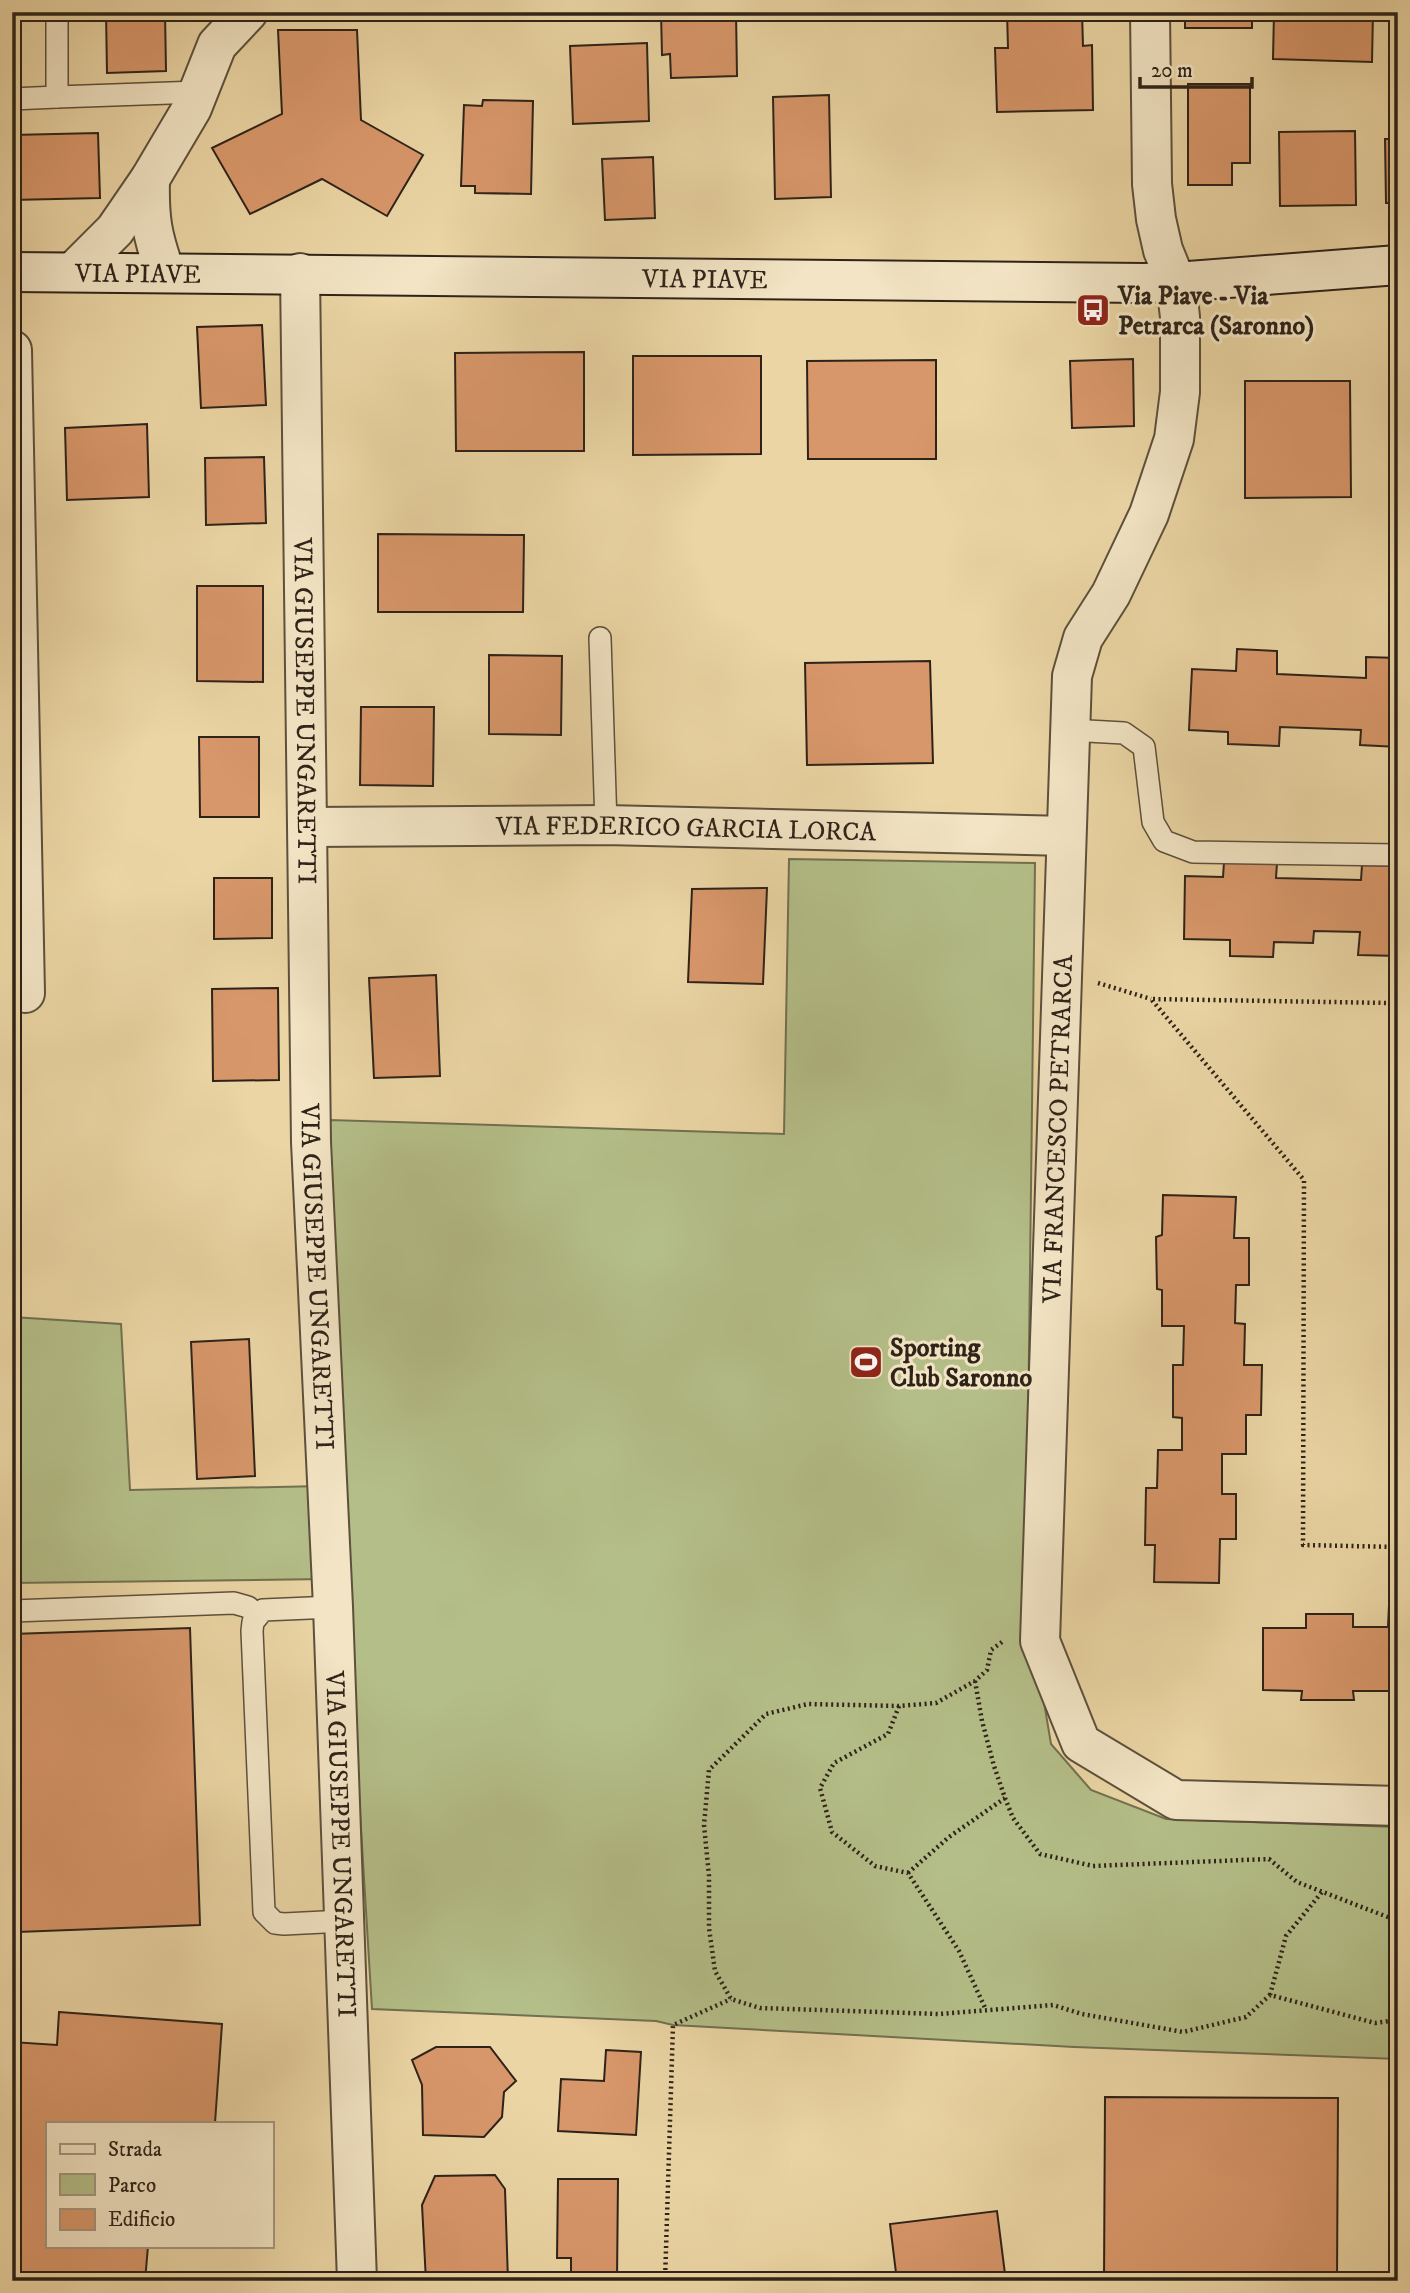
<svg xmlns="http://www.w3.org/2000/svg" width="1410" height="2293" font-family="'IM FELL DW Pica',serif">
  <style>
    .green { fill: #b4be88; stroke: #717050; stroke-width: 2 }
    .building { fill: #d8976a; stroke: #2e2319; stroke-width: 2 }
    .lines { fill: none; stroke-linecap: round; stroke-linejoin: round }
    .lane-casing { stroke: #5d503c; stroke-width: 24 }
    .street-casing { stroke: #5d503c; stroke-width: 42 }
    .secondary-casing { stroke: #2e2319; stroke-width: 42 }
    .path { stroke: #2e2319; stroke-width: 4.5; stroke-dasharray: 2 3.5; stroke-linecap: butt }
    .lane { stroke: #f2e4c4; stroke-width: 21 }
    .street { stroke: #f2e4c4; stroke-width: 38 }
    .secondary { stroke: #f2e4c4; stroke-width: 38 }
    .labels { text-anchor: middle; stroke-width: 6; stroke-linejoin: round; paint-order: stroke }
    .street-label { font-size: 26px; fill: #2e2319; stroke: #f2e4c4 }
    .poi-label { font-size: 26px; font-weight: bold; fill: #2e2319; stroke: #f2e4c4; text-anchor: start }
  </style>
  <rect width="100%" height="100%" fill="#ebd5a4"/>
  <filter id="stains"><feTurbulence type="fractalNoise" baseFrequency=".00286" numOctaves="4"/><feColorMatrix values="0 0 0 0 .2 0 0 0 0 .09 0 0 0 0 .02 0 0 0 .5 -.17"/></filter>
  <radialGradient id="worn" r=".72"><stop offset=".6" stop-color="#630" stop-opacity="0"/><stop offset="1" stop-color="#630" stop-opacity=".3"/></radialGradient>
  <g class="green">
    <path d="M789 859 1035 863 1026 1595 1051 1744 1091 1790 1166 1819 1398 1827V2059L1074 2047 673 2025 656 2021 372 2009 340 1485 330 1120 784 1134Z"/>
    <path d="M12 1317 121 1324 130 1490 321 1486 326 1579 12 1583Z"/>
  </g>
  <g class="building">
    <path d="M12 12H16L19 69H12Z"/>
    <path d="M106 12H165L166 71 107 73Z"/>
    <path d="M736 12 737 76 671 78 670 54 662 55 661 13Z"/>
    <path d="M1007 12H1082L1083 46 1092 45 1093 110 997 112 995 48H1008Z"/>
    <rect x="1185" y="12" width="67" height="16"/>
    <path d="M1274 12H1373L1372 62 1273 59Z"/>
    <path d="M278 30H357L361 120 423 155 387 216 322 179 250 214 212 148 282 114Z"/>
    <path d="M647 43 649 121 573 124 570 46Z"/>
    <path d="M1188 84H1250V163H1232V185H1188Z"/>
    <path d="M829 95 831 197 775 199 773 97Z"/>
    <path d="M483 100 533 101 531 194 475 193V186H461L464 105 482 106Z"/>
    <path d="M1355 131 1356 205 1280 206 1279 132Z"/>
    <path d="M98 133 100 198 12 200V135Z"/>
    <path d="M1385 139H1398V203H1386Z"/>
    <path d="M653 157 655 218 605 220 602 159Z"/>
    <path d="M262 325 266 405 201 408 197 327Z"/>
    <path d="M584 352V451H456L455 353Z"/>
    <path d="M633 356H761V454L633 455Z"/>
    <path d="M1133 359 1134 426 1072 428 1070 361Z"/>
    <path d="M936 360V459H808L807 361Z"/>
    <path d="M1245 381H1350L1351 497 1245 498Z"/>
    <path d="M147 424 149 497 67 500 65 428Z"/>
    <path d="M264 457 266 523 206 525 205 458Z"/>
    <path d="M378 534 524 535 523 612H378Z"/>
    <path d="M197 586H263V682L197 681Z"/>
    <path d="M1237 649 1277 651V674L1366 678V657L1398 658V747L1360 745 1361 730 1280 727 1279 746 1228 744V732L1189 730 1192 669 1236 671Z"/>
    <path d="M489 655 562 656 561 735 489 734Z"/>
    <path d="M930 661 933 763 807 765 805 663Z"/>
    <path d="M361 707H434L433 786 360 785Z"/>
    <path d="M199 737H259V817H200Z"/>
    <path d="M1224 862 1277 863 1276 878 1361 880 1362 865 1398 866V956L1358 955 1360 932 1314 931 1313 943 1274 942 1273 957 1230 956V940L1184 939 1185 876 1223 877Z"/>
    <path d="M214 878H272V938L214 939Z"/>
    <path d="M767 888 763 984 688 982 692 889Z"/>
    <path d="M436 975 440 1076 374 1078 369 978Z"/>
    <path d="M278 988 279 1080 213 1081 212 989Z"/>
    <path d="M1163 1195 1236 1197 1234 1238H1249V1285H1236L1235 1323 1245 1324 1244 1365H1262L1261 1415H1246V1454H1222V1494H1236V1539H1220L1219 1583 1154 1582 1155 1545H1145L1146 1488H1157L1158 1450H1182V1418L1173 1417V1365H1183L1184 1326H1162V1290L1157 1289 1156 1237 1162 1235Z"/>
    <path d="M249 1339 255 1476 197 1479 191 1342Z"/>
    <path d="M1389 1605H1398V1671H1390L1389 1691H1353L1354 1700H1301L1302 1691 1263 1690V1628H1306V1614H1353V1627H1388Z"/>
    <path d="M190 1628 200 1925 18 1932 12 1771V1634Z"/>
    <path d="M59 2012 222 2024 215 2123H47V2246H148L145 2281H12V2042L57 2045Z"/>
    <path d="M436 2047H490L516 2081 504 2092 502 2117 484 2137 423 2135 422 2085 412 2060Z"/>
    <path d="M606 2050 641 2052 636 2135 558 2131 561 2079 604 2081Z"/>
    <path d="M1105 2097 1338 2098 1337 2281H1104Z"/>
    <path d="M495 2175 505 2189 508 2281H426L422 2205 435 2176Z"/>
    <path d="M558 2179H618L617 2281H571V2258H557Z"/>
    <path d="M997 2211 1005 2274 953 2281H897L890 2224Z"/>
  </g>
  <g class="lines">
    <g class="lane-casing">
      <g id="lane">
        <path d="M57 12V97L198 92"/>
        <path d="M12 99 57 97"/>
        <path d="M600 638 606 825"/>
        <path d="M1069 730 1124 733 1144 747 1153 822 1164 841 1193 852 1398 855"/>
        <path d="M333 1607 263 1610 253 1622 252 1631 264 1912 275 1923 284 1924 344 1921"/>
        <path d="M12 1611 234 1603 248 1607 257 1615"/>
      </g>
    </g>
    <g class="street-casing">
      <g id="street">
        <path d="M1150 12 1152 184 1156 219 1163 250 1176 282 1180 317V392L1174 439 1149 514 1111 594 1083 638 1072 676 1040 1641 1081 1743 1176 1800 1398 1806"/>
        <path d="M150 179C149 219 152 235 165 272"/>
        <path d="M74 271 115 230 150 179 192 108 217 45 248 12"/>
        <path id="s1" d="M300 273 311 1142 333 1607 357 2281"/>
        <path d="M12 350 25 993"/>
        <path id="s2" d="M308 827 606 825 1066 836"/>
      </g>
    </g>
    <g class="secondary-casing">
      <g id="secondary">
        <path id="s3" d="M12 272 1144 283 1176 282 1398 265"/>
      </g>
    </g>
    <g class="path">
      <path d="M1098 983 1151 999"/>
      <path d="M1398 1013 1389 1003 1151 999 1304 1180 1303 1545 1398 1547"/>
      <path d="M1002 1642 991 1650 987 1670 975 1681 936 1703 899 1706 808 1704 766 1714 709 1770 704 1825 709 1876V1928L715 1971 731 1999 760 2008 939 2014 1053 2005 1082 2014 1183 2032 1246 2017 1270 1995 1375 2023 1398 2020"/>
      <path d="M975 1681 982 1721 994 1766 1005 1798 1013 1818 1040 1854 1093 1866 1269 1859 1297 1882 1398 1921"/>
      <path d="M899 1706 888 1734 834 1763 820 1788 832 1832 875 1866 908 1873 959 1951 986 2010"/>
      <path d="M908 1873 949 1837 1005 1798"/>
      <path d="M1270 1995 1286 1936 1322 1892"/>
      <path d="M665 2281 673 2025 731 1999"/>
    </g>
    <use href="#lane" class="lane"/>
    <use href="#street" class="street"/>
    <use href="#secondary" class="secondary"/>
  </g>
  <defs>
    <g id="bus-square" transform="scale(1.75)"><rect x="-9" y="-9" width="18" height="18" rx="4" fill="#8f2418" stroke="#f2e4c4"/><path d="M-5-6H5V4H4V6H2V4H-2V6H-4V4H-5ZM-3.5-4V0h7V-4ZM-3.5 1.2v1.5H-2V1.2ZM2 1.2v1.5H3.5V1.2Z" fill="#fff"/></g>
    <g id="stadium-square" transform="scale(1.75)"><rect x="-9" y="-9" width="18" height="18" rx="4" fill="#8f2418" stroke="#f2e4c4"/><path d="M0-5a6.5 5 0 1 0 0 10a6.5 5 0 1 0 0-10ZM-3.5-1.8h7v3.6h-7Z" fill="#fff"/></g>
  </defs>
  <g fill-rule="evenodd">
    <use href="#bus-square" x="1093" y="310"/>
    <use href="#stadium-square" x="866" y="1362"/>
  </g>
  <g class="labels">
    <g class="street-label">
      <text dy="9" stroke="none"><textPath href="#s3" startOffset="126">VIA PIAVE</textPath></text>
      <text dy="9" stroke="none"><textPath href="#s3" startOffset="693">VIA PIAVE</textPath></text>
      <text dy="9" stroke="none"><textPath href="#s1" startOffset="438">VIA GIUSEPPE UNGARETTI</textPath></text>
      <text dy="9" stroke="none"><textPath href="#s2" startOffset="378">VIA FEDERICO GARCIA LORCA</textPath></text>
      <text transform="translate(1057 1129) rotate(-88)" y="9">VIA FRANCESCO PETRARCA</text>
      <text dy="9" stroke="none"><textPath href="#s1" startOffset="1004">VIA GIUSEPPE UNGARETTI</textPath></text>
      <text dy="9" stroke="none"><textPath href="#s1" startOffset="1572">VIA GIUSEPPE UNGARETTI</textPath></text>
    </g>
    <g class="poi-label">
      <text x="1118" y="304">Via Piave - Via<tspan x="1118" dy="30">Petrarca (Saronno)</tspan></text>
      <text x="890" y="1356">Sporting<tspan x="890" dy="30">Club Saronno</tspan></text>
    </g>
  </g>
  <rect width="1410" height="2293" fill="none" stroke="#ebd5a4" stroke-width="42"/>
  <rect x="14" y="14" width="1382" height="2265" fill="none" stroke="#2e2319" stroke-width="3.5"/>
  <rect x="21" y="21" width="1368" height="2251" fill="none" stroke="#2e2319" stroke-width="2"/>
  <rect x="46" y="2122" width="228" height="126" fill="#f2e4c4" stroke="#a49780" stroke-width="2"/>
  <rect x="60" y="2144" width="35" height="10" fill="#f2e4c4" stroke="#a49780" stroke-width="2"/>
  <text x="108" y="2156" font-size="21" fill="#2e2319">Strada</text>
  <rect x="60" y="2174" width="35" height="21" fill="#b4be88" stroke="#a49780" stroke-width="2"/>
  <text x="108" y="2192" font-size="21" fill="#2e2319">Parco</text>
  <rect x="60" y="2209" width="35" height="21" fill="#d8976a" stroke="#a49780" stroke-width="2"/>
  <text x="108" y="2226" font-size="21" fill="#2e2319">Edificio</text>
  <path d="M1140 77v10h112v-10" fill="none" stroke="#2e2319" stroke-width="3.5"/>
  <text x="1151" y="77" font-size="21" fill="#2e2319" stroke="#f2e4c4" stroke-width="5" paint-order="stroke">20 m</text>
  <rect width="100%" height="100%" filter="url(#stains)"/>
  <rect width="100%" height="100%" fill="url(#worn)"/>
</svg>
